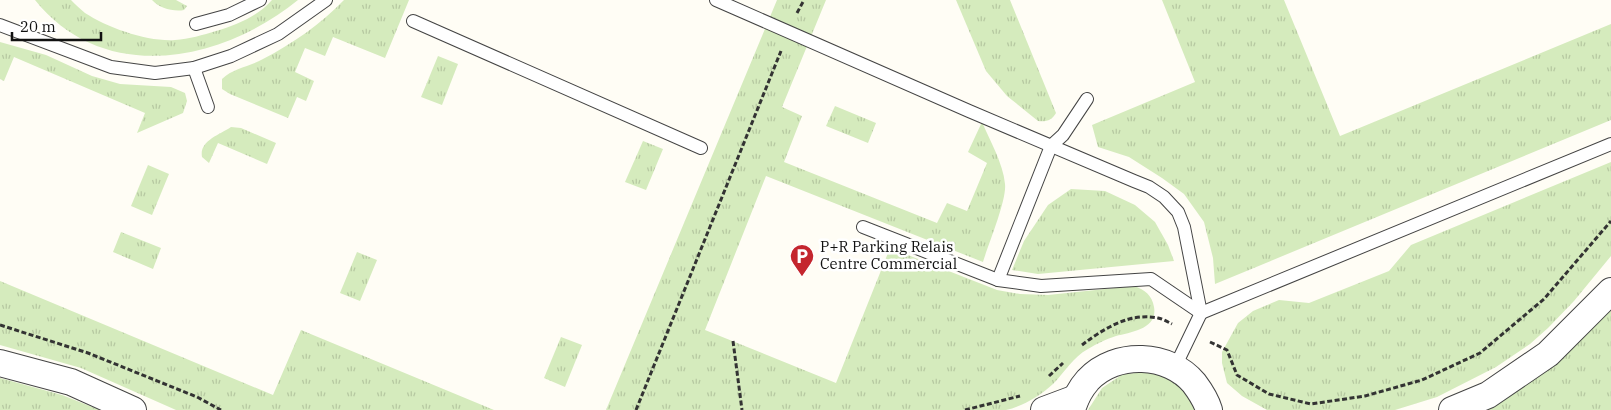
<svg xmlns="http://www.w3.org/2000/svg" width="1611" height="410" font-family="'IBM Plex Serif',serif">
  <style>
    .grass { fill: url(#grass-tufts) }
    .lines { fill: none; stroke-linecap: round; stroke-linejoin: round }
    .lane-casing { stroke: #444; stroke-width: 14 }
    .street-casing { stroke: #444; stroke-width: 28 }
    .path { stroke: #333; stroke-width: 3; stroke-dasharray: 5 2.5; stroke-linecap: butt }
    .lane { stroke: #fff; stroke-width: 12 }
    .street { stroke: #fff; stroke-width: 26 }
    .labels { text-anchor: middle; stroke-width: 5; stroke-linejoin: round; paint-order: stroke }
    .poi-label { font-size: 15px; fill: #111; stroke: #fff; text-anchor: start }
  </style>
  <defs>
    <pattern id="grass-tufts" width="24" height="20" patternUnits="userSpaceOnUse" patternTransform="scale(1.25)"><rect width="24" height="20" fill="#d5ebbd"/><path d="M3 7l-1-3M5 7V3M7 7l1-3M15 17l-1-3M17 17v-4M19 17l1-3" fill="none" stroke="#b6c8a1"/></pattern>
  </defs>
  <rect width="100%" height="100%" fill="#fffdf5"/>
  <g class="grass">
    <path d="M35 0H71C75 4 80 9 85 13 108 28 148 42 175 40 189 39 203 35 216 31 237 25 258 16 272 0H298C222 62 104 86 35 0Z"/>
    <path d="M152 0H176L187 6 184 10C173 12 159 8 152 0Z"/>
    <path d="M344 0H409L385 58 333 37 325 56 305 48 295 72 314 81 306 101 297 97 288 118 230 94 222 89V79C233 68 249 67 263 59 292 44 321 24 344 0Z"/>
    <path d="M777 0H826L782 107 802 116 784 162 937 223 947 203 967 211 987 163 968 152 982 122C990 141 1003 163 1005 184 1007 200 988 245 983 262L766 176 705 330 836 383 890 248 997 290 1020 294 1048 295 1134 286C1145 290 1152 295 1154 307 1158 329 1131 332 1116 336 1107 339 1096 344 1088 349 1073 357 1065 372 1053 384 1040 396 1023 406 1006 410H606Z"/>
    <path d="M956 0H1010L1056 113C1052 120 1047 122 1038 121L1007 96 986 71Z"/>
    <path d="M1162 0H1284L1340 136 1611 24V120L1215 284 1213 258 1204 222 1184 194 1162 178 1129 157 1098 147 1092 125 1195 82Z"/>
    <path d="M0 42 46 55 92 76 120 84 171 87 185 93 187 101 183 113 137 133 145 113 14 57 4 81 0 79Z"/>
    <path d="M438 56 458 64 442 105 421 97Z"/>
    <path d="M835 106 876 123 868 143 826 126Z"/>
    <path d="M231 127 241 128 276 143 267 164 218 143 209 163 202 157C199 141 219 135 231 127Z"/>
    <path d="M643 141 663 149 646 190 625 182Z"/>
    <path d="M1611 162V256L1574 301 1548 328 1530 344 1496 367 1437 397 1395 410H1267L1242 396 1227 383 1222 363V352L1238 323 1253 311 1279 300 1309 303 1389 271 1411 245Z"/>
    <path d="M148 165 169 174 152 215 131 206Z"/>
    <path d="M1071 189 1105 191 1135 205 1155 222 1168 245 1174 261 1038 274 1012 270 1024 241 1048 205Z"/>
    <path d="M121 232 161 248 153 269 113 252Z"/>
    <path d="M357 252 377 260 360 301 340 293Z"/>
    <path d="M0 281 273 395 301 330 494 410H176L81 368 0 345Z"/>
    <path d="M1611 306V410H1479Z"/>
    <path d="M561 337 582 345 565 387 544 378Z"/>
    <path d="M1149 372 1173 380 1191 398 1195 410H1088L1102 388 1123 374Z"/>
    <path d="M0 378 62 395 100 410H0Z"/>
  </g>
  <g class="lines">
    <g class="lane-casing">
      <g id="lane">
        <path d="M716 0 969 111 1134 181 1149 187 1164 197 1178 212 1184 227 1201 313 1175 367"/>
        <path d="M413 21 701 148"/>
        <path d="M196 24 229 15 260 0"/>
        <path d="M0 25 111 67 155 73 194 68 231 56 278 34 326 0"/>
        <path d="M194 68 208 107"/>
        <path d="M863 227 998 280 1041 286 1151 279 1201 313"/>
        <path d="M998 280 1051 146 1063 135 1087 99"/>
        <path d="M1201 313 1611 144"/>
      </g>
    </g>
    <g class="street-casing">
      <g id="street">
        <path d="M0 363 71 382 133 410"/>
        <path d="M1044 410 1076 398"/>
        <path d="M1072 410C1075 399 1080 389 1088 380 1116 350 1169 353 1194 383 1200 391 1206 400 1209 410"/>
        <path d="M1452 410 1488 395 1548 354 1611 291"/>
      </g>
    </g>
    <g class="path">
      <path d="M797 13 804 0"/>
      <path d="M0 325 88 353 197 397 221 410"/>
      <path d="M733 341 742 410"/>
      <path d="M1210 342 1227 350 1237 375 1269 394 1311 404 1365 396 1422 380 1480 353 1544 299 1611 221"/>
      <path d="M1082 345C1103 329 1130 312 1158 318 1163 319 1168 322 1172 324"/>
      <path d="M1049 376 1063 363"/>
      <path d="M636 410 781 51"/>
      <path d="M965 410 1020 396"/>
    </g>
    <use href="#lane" class="lane"/>
    <use href="#street" class="street"/>
  </g>
  <defs>
    <g id="parking-pin" transform="scale(1.25)"><path d="M0 17L-7.5 6A9.5 9.5 0 1 1 7.5 6Z" fill="#c4262e" stroke="#fff"/><path d="M-3.5-5.5H1a3.5 3.5 0 0 1 0 7H-1V5.5H-3.5ZM-1-3.4V-.6H.8a1.4 1.4 0 0 0 0-2.8Z" fill="#fff"/></g>
  </defs>
  <g fill-rule="evenodd">
    <use href="#parking-pin" x="802" y="256"/>
  </g>
  <g class="labels">
    <g class="poi-label">
      <text x="820" y="252">P+R Parking Relais<tspan x="820" dy="17">Centre Commercial</tspan></text>
    </g>
  </g>
  <path d="M12 32v8h89v-8" fill="none" stroke="#111111" stroke-width="2.5"/>
  <text x="20" y="32" font-size="15" fill="#111111" stroke="#ffffff" stroke-width="4" paint-order="stroke">20 m</text>
</svg>
